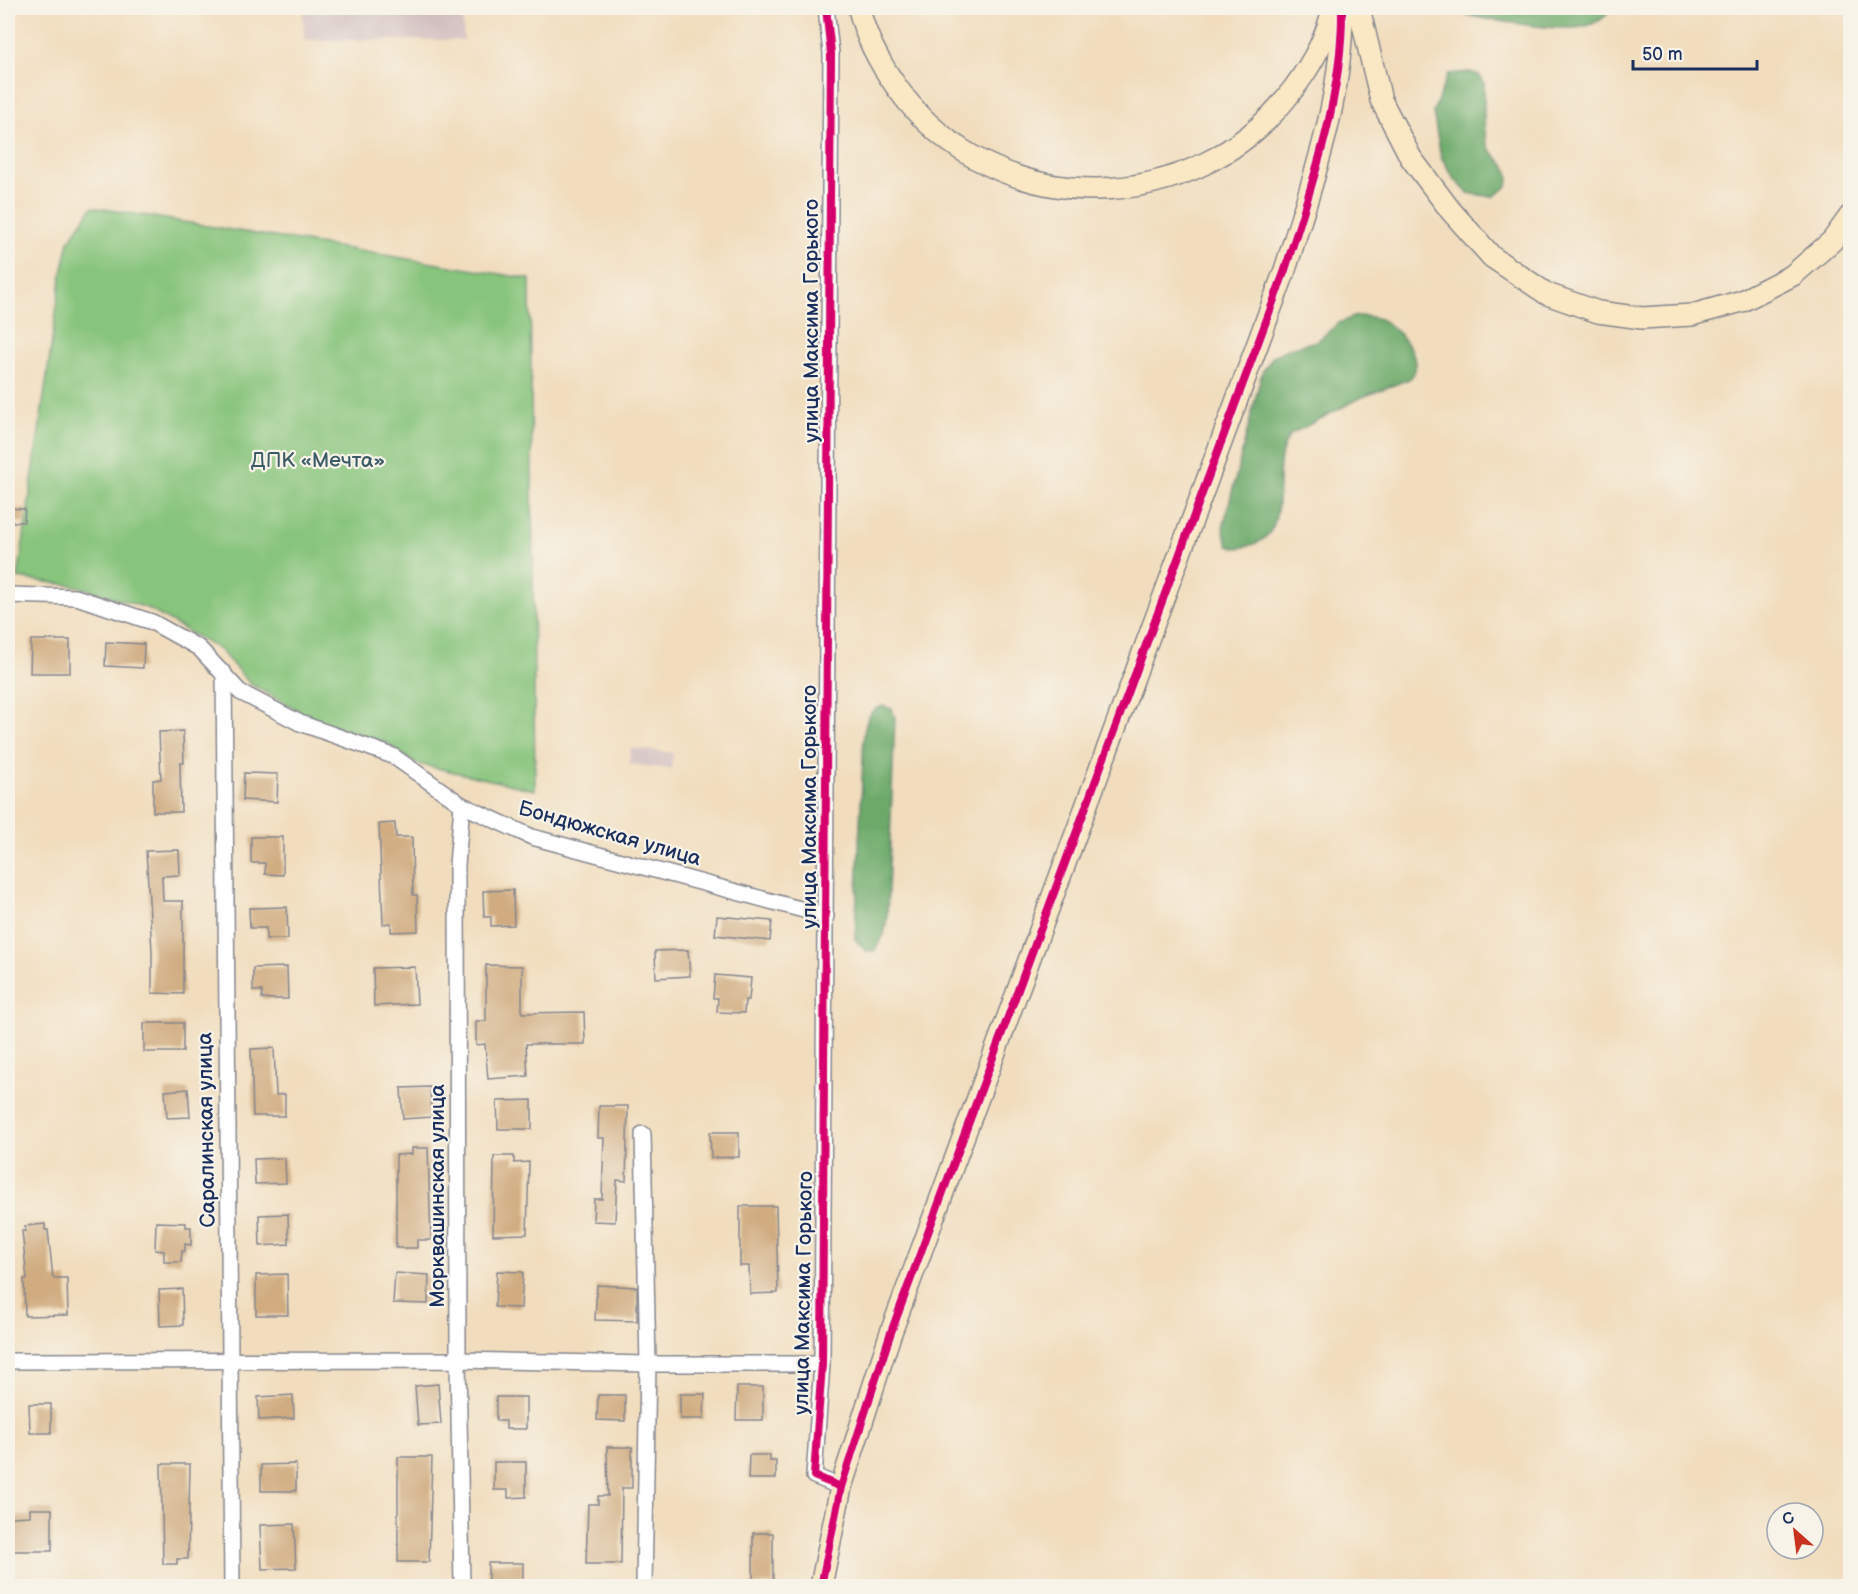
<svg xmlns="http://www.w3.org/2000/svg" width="1858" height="1594" font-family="'Balsamiq Sans',sans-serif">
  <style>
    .industrial { fill: #d2bfc0 }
    .green { fill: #87c47b; stroke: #517a6c; stroke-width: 1.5 }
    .forest { fill: #6daa6b; stroke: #446c64; stroke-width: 1.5 }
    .building { fill: #d0ac80 }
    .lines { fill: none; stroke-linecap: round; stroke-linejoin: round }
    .street-casing { stroke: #86868e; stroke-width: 18 }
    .secondary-casing { stroke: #86868e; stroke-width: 24 }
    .street { stroke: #fff; stroke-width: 15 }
    .secondary { stroke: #fae7c3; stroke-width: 21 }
    .cycleway-casing { stroke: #f7f3e8; stroke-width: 11 }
    .cycleway { stroke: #d6006c; stroke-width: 8 }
    .labels { text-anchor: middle; stroke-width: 4.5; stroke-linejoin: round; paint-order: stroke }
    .street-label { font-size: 21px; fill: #1b2f5e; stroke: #f7f3e8 }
    .park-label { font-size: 21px; fill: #3b5c67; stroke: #f7f3e8 }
  </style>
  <rect width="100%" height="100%" fill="#f7f3e8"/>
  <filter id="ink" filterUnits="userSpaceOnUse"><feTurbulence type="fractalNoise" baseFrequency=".0167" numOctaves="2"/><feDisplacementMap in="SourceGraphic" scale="12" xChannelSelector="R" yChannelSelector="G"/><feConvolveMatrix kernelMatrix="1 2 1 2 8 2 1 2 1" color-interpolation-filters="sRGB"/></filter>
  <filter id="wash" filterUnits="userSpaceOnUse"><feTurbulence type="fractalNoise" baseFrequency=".008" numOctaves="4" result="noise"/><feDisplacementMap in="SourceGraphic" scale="24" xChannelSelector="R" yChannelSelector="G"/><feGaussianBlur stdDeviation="1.35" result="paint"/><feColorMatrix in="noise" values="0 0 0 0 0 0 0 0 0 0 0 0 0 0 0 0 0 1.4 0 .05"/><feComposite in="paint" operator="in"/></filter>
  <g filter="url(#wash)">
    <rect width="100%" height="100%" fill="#f1ddbd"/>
    <g class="industrial">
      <path d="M303 8H462L464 40H304Z"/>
      <path d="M631 748 673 753 671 769 629 764Z"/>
    </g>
    <path class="green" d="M92 207 530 279 535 790 414 763 387 743 318 721 250 684 220 650 147 608 76 586 18 578 61 278 69 241Z"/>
    <g class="forest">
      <path d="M1439 8H1612C1607 18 1593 25 1582 27 1555 32 1467 17 1439 8Z"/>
      <path d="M1470 72 1479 75 1484 82C1485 100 1482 125 1487 143 1491 156 1509 164 1509 177 1510 188 1500 192 1492 197L1468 193 1455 180 1441 157 1433 112 1448 74Z"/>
      <path d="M1356 316C1362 316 1370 316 1376 318 1395 323 1430 362 1409 379L1360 398 1291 434C1265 464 1297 532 1251 545 1242 548 1238 549 1228 546L1223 528 1262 372 1273 356 1289 348 1317 341 1339 323Z"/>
      <path d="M883 706 892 709 895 717 887 917 884 935 874 951H866L855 939 864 733C867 719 868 710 883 706Z"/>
    </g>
    <g id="blocks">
      <g class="building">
        <path d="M8 508 25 509 24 522H8Z"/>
        <path d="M31 640H70V673H30Z"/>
        <path d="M106 642 144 644 143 668 105 666Z"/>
        <path d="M183 731 184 763H180L181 812H153V780L161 779 159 732Z"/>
        <path d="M244 773 278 774 277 802 243 800Z"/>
        <path d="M395 823 396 837H412L413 895H417L418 931 391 932V923L383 924 379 824Z"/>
        <path d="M251 837H283V875L265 874V863H251Z"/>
        <path d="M179 850 180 875 162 876 163 901H183V994L152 993V951L146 851Z"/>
        <path d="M513 890 514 925 491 926V917H484L483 891Z"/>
        <path d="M287 907 288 939H266V928H250L249 908Z"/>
        <path d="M717 916 772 921 770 941 715 935Z"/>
        <path d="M688 950 690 976 656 978 655 951Z"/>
        <path d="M486 965 522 966V1013L584 1012 585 1044H526L528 1076 488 1079 485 1044 476 1045V1021H486Z"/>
        <path d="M287 967 288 999H262V991H253V968Z"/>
        <path d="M415 967 417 1004 374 1006 373 968Z"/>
        <path d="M715 975 751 978 749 1000H745L744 1013 717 1012 718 998H713Z"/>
        <rect x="144" y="1023" width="39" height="29"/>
        <path d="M274 1048 276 1095 285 1094V1116H253L251 1049Z"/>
        <path d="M430 1087 432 1117 403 1119 401 1088Z"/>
        <path d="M188 1089 190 1117 167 1118 165 1091Z"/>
        <path d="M532 1100V1129H498L497 1101Z"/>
        <path d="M599 1106H628L626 1181 617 1180 615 1222 593 1221 594 1199H602L604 1138H598Z"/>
        <path d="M710 1132H739V1157L711 1158Z"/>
        <path d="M412 1148H428L431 1240H417V1248H396V1155L412 1154Z"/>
        <path d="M494 1156H514V1163L529 1162 527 1234 493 1235Z"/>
        <path d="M285 1158 286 1183 255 1184 254 1159Z"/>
        <path d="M740 1206H776L778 1293 750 1294 749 1266H740Z"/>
        <path d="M288 1214 289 1244 260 1246 259 1215Z"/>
        <path d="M156 1222 186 1223V1227H191V1245L185 1244V1251H182L181 1262H164V1251L155 1250Z"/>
        <path d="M45 1224V1230H48L53 1278H67L68 1315 25 1316 24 1279H27L22 1231H26L25 1226Z"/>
        <path d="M497 1271 523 1272 521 1308 495 1307Z"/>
        <path d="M395 1273 429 1275 428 1304 393 1303Z"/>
        <path d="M287 1274 288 1315H256V1275Z"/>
        <path d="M597 1285 637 1287V1321L595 1320Z"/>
        <path d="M182 1289 183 1325 160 1326 159 1290Z"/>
        <path d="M438 1384 441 1424 418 1425 415 1386Z"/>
        <path d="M737 1387H763V1420H736Z"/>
        <path d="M680 1394H705L704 1419H680Z"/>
        <path d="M293 1395 294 1418 259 1420 258 1397Z"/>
        <path d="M598 1395H625V1421L597 1420Z"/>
        <path d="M496 1397H526V1429H506V1421H496Z"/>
        <path d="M29 1404H51V1433H30Z"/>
        <path d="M607 1447H632V1488H622L621 1564H586L588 1504H598V1496H608Z"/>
        <path d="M749 1455H770V1461H776V1479H748Z"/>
        <path d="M398 1457H432L429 1562H398Z"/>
        <path d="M494 1462H526V1497L508 1498V1490H494Z"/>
        <path d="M161 1464H190L188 1559H177V1564H163Z"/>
        <path d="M296 1464V1491H261V1465Z"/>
        <path d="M30 1509H52V1551H10V1517L30 1516Z"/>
        <path d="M294 1524 296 1568 262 1569 260 1525Z"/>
        <rect x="753" y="1533" width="20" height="52"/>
        <rect x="488" y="1563" width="35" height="24"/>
      </g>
    </g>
  </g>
  <g filter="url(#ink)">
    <use href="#blocks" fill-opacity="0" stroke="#86868e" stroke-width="1.5"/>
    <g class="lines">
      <g class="street-casing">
        <g id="street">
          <path d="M826 8 831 53 822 1364 814 1476 841 1487"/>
          <path d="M8 595 76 597 152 622 199 648 240 692 300 723 393 756 462 805 532 837 826 916"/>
          <path d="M224 673 232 1586"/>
          <path d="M643 1134 648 1364 644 1586"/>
          <path d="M8 1361 458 1360 648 1364H822"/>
          <path d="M462 1586 458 1360 457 865 462 805"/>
        </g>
      </g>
      <g class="secondary-casing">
        <g id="secondary">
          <path d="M859 8C865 37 880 64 898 89 995 223 1197 222 1294 88 1312 64 1327 37 1333 8"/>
          <path d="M1359 8 1381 100 1411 158 1451 211 1492 257 1547 294 1598 312 1642 318 1692 315 1742 301 1793 275 1832 241 1850 216"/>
          <path d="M821 1586 841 1487 890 1335 1285 270C1312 184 1343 98 1342 8"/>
        </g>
      </g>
      <use href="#street" class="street"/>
      <use href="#secondary" class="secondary"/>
      <g class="cycleway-casing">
        <g id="cycleway">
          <path d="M826 8 831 53 822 1364 814 1476 841 1487"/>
          <path d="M821 1586 841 1487 890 1335 1285 270C1312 184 1343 98 1342 8"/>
        </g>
      </g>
      <use href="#cycleway" class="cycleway"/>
    </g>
  </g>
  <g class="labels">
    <g class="street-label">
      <text transform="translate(811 321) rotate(-90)" y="7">улица Максима Горького</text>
      <text transform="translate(809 807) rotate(-90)" y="7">улица Максима Горького</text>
      <text transform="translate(610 833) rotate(16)" y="7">Бондюжская улица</text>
      <text transform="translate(206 1130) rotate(-91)" y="7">Саралинская улица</text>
      <text transform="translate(437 1196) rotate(-90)" y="7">Морквашинская улица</text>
      <text transform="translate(803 1293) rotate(-89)" y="7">улица Максима Горького</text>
    </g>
    <g class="park-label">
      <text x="318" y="467">ДПК «Мечта»</text>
    </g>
  </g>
  <rect width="1858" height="1594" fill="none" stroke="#f7f3e8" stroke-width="30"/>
  <g transform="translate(1795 1531) rotate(332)"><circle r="28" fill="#f7f3e8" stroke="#9fa5b1" stroke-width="1.5"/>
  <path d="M0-4.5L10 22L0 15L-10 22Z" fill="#c8321e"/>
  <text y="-9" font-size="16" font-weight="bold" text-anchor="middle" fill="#1b2f5e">С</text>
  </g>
  <path d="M1633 60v9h124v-9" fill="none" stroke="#1b2f5e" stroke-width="3"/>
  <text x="1642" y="60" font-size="18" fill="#1b2f5e" stroke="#f7f3e8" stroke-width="4.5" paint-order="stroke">50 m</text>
</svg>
